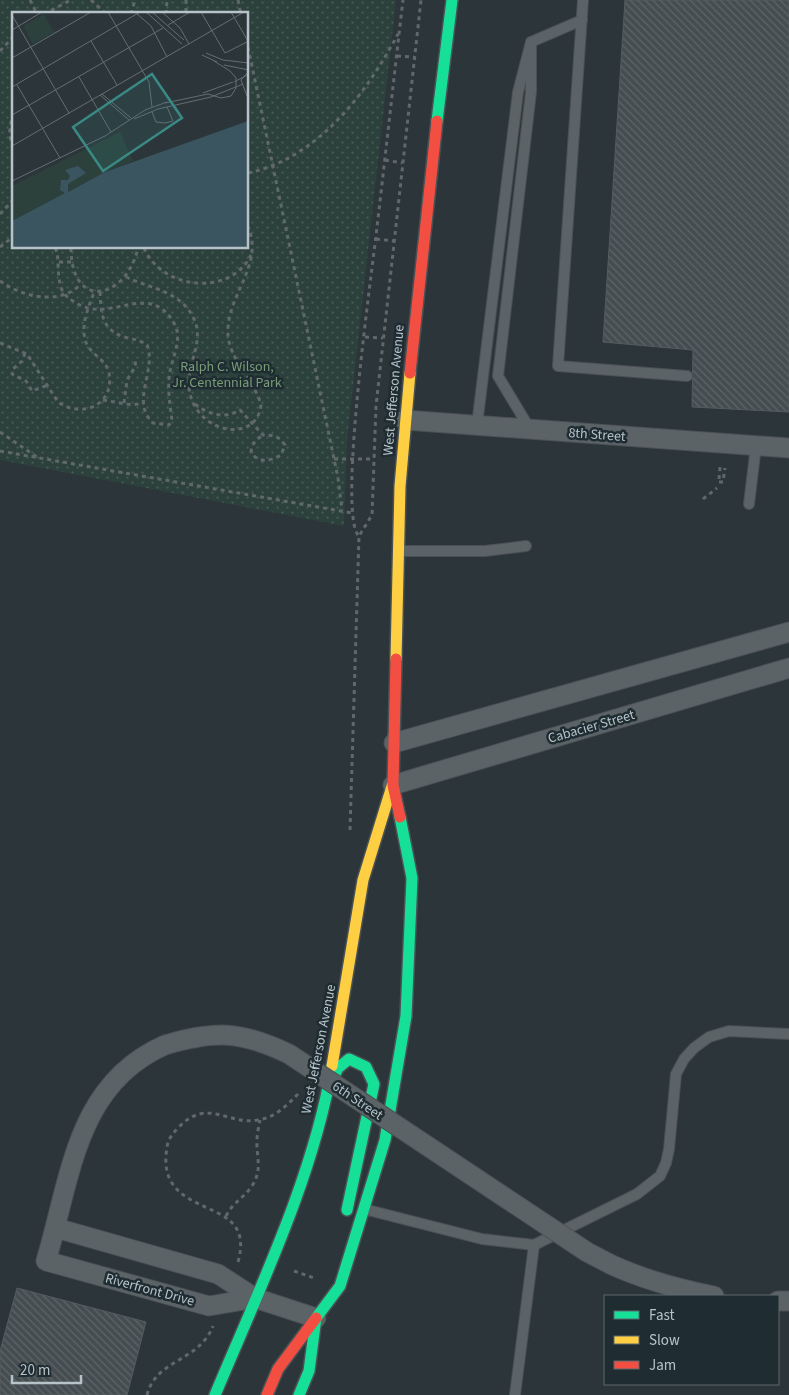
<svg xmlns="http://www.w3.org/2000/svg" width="789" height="1395" font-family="'Source Sans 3',sans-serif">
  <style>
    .grass { fill: url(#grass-dots); fill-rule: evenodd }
    .building { fill: url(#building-back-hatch); stroke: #545c60 }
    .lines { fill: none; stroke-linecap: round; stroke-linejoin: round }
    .lane-casing { stroke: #4a5054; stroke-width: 12 }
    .street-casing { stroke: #4a5054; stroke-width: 21 }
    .fast-casing { stroke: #4a5155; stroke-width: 14 }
    .slow-casing { stroke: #4a5155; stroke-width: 14 }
    .jam-casing { stroke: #4a5155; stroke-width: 14 }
    .path { stroke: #60686a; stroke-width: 3; stroke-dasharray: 4 4; stroke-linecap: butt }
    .lane { stroke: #5c6367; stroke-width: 10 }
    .street { stroke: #5c6367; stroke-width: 19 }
    .fast { stroke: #16e098; stroke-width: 11 }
    .slow { stroke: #ffcf43; stroke-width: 11 }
    .jam { stroke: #f24e42; stroke-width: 11 }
    .street-bridge-casing { stroke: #4a5054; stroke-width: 21; stroke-linecap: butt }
    .street-bridge { stroke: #5c6367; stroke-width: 19 }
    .labels { text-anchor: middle; stroke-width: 5; stroke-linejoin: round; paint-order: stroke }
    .park-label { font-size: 14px; fill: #799d77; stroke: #1f2d33 }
    .street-label { font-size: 14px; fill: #b7c3c9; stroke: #1f2d33 }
    .inset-road { fill: none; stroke: #646e73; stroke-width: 1 }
    .view { fill: #398985; fill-opacity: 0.15; stroke: #398985; stroke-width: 2.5 }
    .inset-edge { fill: none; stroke: #b7c3c9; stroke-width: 2.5 }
  </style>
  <defs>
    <pattern id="grass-dots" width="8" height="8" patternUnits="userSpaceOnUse" patternTransform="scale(1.25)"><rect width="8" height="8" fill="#2c413c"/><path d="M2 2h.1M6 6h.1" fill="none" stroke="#485b57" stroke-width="1.8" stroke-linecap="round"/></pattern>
    <pattern id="building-back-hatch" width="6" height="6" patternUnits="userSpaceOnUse" patternTransform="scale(1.25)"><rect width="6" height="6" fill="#454d50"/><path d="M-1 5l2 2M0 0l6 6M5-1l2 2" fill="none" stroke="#5e6568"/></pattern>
  </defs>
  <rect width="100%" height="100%" fill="#2c3539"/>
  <path class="grass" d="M0 0H396L347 440 344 526 0 460ZM14 14H248V248H14Z"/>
  <g class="building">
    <path d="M625 0H789V412L692 407 693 350 603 342Z"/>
    <path d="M17 1288 146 1322 127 1395H0V1351Z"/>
  </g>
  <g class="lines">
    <g class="lane-casing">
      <g id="lane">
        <path d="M583 0 558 366 687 376"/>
        <path d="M531 42 582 20"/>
        <path d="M477 425 518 92 531 42V92L498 376 530 429"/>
        <path d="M749 504 756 446"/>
        <path d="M400 551H485L526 546"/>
        <path d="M364 1209 482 1239 534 1245 637 1194 660 1176 666 1163 669 1149 676 1074 684 1059 694 1048 709 1037 729 1031 789 1034"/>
        <path d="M515 1395 534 1245"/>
      </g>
    </g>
    <g class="street-casing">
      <g id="street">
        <path d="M405 420 789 448"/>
        <path d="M394 743 789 632"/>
        <path d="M393 785 789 668"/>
        <path d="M165 1045C76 1084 71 1177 46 1261L209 1306 255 1298"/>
        <path d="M56 1228 218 1274 255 1298 316 1318"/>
        <path d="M612 1265C645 1280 678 1289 714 1296"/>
        <path d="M778 1301H789"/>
      </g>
    </g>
    <g class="fast-casing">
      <g id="fast">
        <path d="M437 121 452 0"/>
        <path d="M329 1087 338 1068 349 1059 366 1067 374 1084 347 1210"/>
        <path d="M215 1395C258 1292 314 1176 332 1066"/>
        <path d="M299 1395 309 1371 316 1318 340 1286 385 1140 406 1016 412 878 400 817"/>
      </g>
    </g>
    <g class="slow-casing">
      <g id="slow">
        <path d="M396 659 400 486 410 373"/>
        <path d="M332 1066 363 880 392 786"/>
      </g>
    </g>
    <g class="jam-casing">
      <g id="jam">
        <path d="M410 373 437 121"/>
        <path d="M396 659 393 785 400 817"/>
        <path d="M267 1395 278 1369 316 1318"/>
      </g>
    </g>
    <g class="path">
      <path d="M30 0 37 14"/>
      <path d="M91 0 106 14"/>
      <path d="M186 0V14"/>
      <path d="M238 0 241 14"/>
      <path d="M44 14 71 0"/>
      <path d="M131 14 135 0"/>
      <path d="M166 14 167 0"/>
      <path d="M248 47 338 478 342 510"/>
      <path d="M0 51 14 36"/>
      <path d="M397 56 414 57"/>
      <path d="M14 113C9 125 8 137 14 149"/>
      <path d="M385 160 402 163"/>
      <path d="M248 173C318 158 366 94 398 34"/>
      <path d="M0 214 14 199"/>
      <path d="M376 239 394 241"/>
      <path d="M0 247 14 236"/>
      <path d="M55 248 57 252C59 264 57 278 62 290 65 296 70 299 76 303 111 325 150 278 175 325 183 341 170 362 169 378 168 392 170 406 172 420L169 425 153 423C130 402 157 370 147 345 140 340 132 339 124 337 101 329 101 313 100 291"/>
      <path d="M71 248C71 311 126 300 138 248"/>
      <path d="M144 248C161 289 230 298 251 255"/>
      <path d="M59 262H71"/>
      <path d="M126 277C149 288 180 291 193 317 206 341 186 363 189 388 195 435 257 444 261 405 254 378 226 358 228 329 229 293 264 264 248 227"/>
      <path d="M0 281C22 297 60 306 81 284"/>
      <path d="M365 337 383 338"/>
      <path d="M0 343 27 354 58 402C82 419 115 405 109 373 106 358 88 354 85 339 81 323 89 306 95 290"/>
      <path d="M25 353 22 361 13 369 12 374 26 381 32 391 48 385"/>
      <path d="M103 400 132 405 144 403"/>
      <path d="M124 403 127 380 135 367 136 358"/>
      <path d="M195 404C209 415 225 419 240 410L263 435C273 435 279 436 285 445L281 455C271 461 258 464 251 452 252 443 256 440 263 435"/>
      <path d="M0 432 37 457"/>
      <path d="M0 451 352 513"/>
      <path d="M334 459H373"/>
      <path d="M719 479 720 467"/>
      <path d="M719 482H723L725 468"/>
      <path d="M703 499 717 488"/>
      <path d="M358 535C338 509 372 273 377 227 386 151 394 76 403 0"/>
      <path d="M350 830 359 536 372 515 376 406 421 0"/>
      <path d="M226 1216C234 1201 244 1198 252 1186 263 1169 256 1157 257 1140 257 1133 259 1126 260 1120"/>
      <path d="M238 1262C254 1205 193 1216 172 1183 165 1172 165 1160 167 1147 168 1139 173 1133 179 1127 208 1097 229 1126 258 1120 277 1117 288 1104 301 1091"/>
      <path d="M294 1271 314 1278"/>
      <path d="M147 1395C156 1359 199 1362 213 1326"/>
    </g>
    <use href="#lane" class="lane"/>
    <use href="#street" class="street"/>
    <use href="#fast" class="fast"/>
    <use href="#slow" class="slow"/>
    <use href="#jam" class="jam"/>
    <g class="street-bridge-casing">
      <path id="street-bridge" d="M165 1045C216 1030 241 1031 289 1054L587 1252 612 1265"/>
    </g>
    <use href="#street-bridge" class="street-bridge"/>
  </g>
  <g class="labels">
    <g class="park-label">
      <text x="227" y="371">Ralph C. Wilson,<tspan x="227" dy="16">Jr. Centennial Park</tspan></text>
    </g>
    <g class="street-label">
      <text transform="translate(393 390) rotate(-85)" y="5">West Jefferson Avenue</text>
      <text transform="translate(597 434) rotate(4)" y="5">8th Street</text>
      <text transform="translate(591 726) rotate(-16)" y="5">Cabacier Street</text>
      <text transform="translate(318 1049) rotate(-79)" y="5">West Jefferson Avenue</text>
      <text transform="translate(358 1100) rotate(34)" y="5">6th Street</text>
      <text transform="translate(150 1289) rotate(15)" y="5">Riverfront Drive</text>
    </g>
  </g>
  <g transform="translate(12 12)">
    <rect width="236" height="236" fill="#2c3539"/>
    <path d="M32 2 42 20 21 32 11 14ZM108 120 121 149 93 160 0 209V174Z" fill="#2c413c"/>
    <path d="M236 109V236H0V209L53 181 48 178 49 168H56L58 164 53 158 66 154 74 161 56 172V180L93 160Z" fill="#3a5560"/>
    <path class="inset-road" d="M96 0 137 70 140 95M134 0 170 32M140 0 172 28M150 0 168 16 177 32M189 0 213 41 237 29M219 0 236 29M125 2 139 14 155 45M0 3 57 101M156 13 178 0M0 18 30 0M79 29 105 73M194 41 211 48 237 51M190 43 205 50M0 46 79 0M212 53 237 58M237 59 229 68 237 89M67 65 99 120M222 70 237 62M5 73 48 146M0 75 128 0M191 81 221 70M90 82 119 106M88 83 117 108M153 91 196 82 209 86 219 84 224 76V66L218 59 202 49M140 100 144 110 153 111 161 109 155 95M0 103 151 16M122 107 146 97 199 85 231 72M0 134 232 0M0 169 93 124 133 98 155 90"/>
    <path class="view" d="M140 62 170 106 91 159 61 115Z"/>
    <rect width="236" height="236" class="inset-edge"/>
  </g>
  <rect x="604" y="1295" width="175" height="90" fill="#1f2d33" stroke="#5c696f"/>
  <rect x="614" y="1311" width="25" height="8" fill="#16e098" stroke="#5c696f"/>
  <text x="649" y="1320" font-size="15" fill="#b7c3c9">Fast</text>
  <rect x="614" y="1336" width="25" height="8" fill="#ffcf43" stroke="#5c696f"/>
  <text x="649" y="1345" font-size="15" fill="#b7c3c9">Slow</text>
  <rect x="614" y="1361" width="25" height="8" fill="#f24e42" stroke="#5c696f"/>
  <text x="649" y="1370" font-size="15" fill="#b7c3c9">Jam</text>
  <path d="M12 1375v8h69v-8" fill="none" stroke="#b7c3c9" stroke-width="2.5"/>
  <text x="20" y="1375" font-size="15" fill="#b7c3c9" stroke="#1f2d33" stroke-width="4" paint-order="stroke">20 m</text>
</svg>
